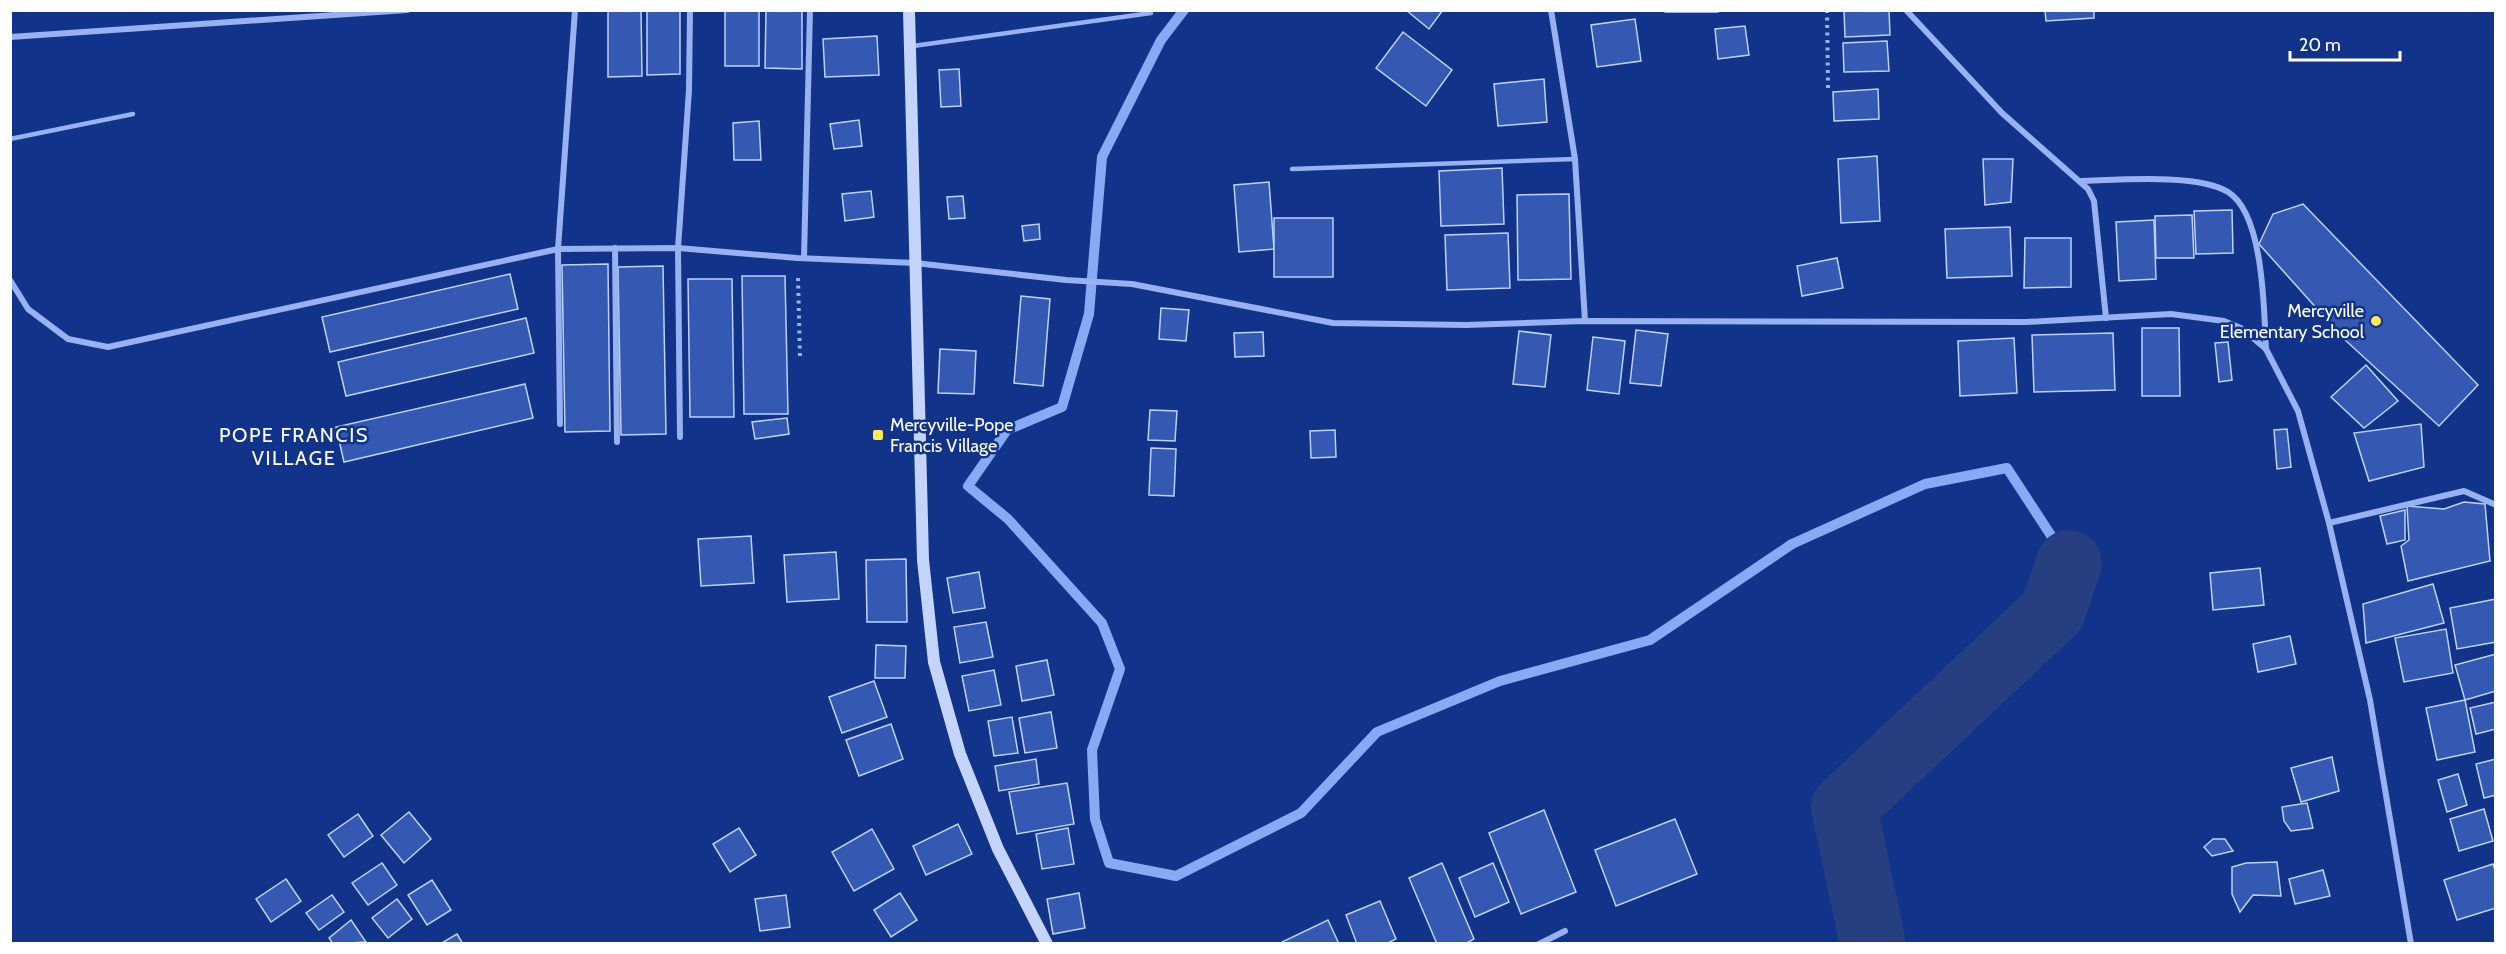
<svg xmlns="http://www.w3.org/2000/svg" width="2506" height="954" font-family="Cabin,sans-serif">
  <style>
    .lines { fill: none; stroke-linecap: round; stroke-linejoin: round }
    .stream { stroke: #88aaf5; stroke-width: 10 }
    .river { stroke: #253f80; stroke-width: 66 }
    .building { fill: #3459b2; stroke: #bed0fd; stroke-width: 1.5 }
    .path { stroke: #97b1f1; stroke-width: 4; stroke-dasharray: 3 4.5; stroke-linecap: butt }
    .lane { stroke: #97b1f1; stroke-width: 4.5 }
    .street { stroke: #97b1f1; stroke-width: 6 }
    .secondary { stroke: #c5d4fc; stroke-width: 12 }
    .poi-dot { fill: #ffe957; stroke: #11338a; stroke-width: 2 }
    .labels { text-anchor: middle; stroke-width: 5; stroke-linejoin: round; paint-order: stroke }
    .poi-label { font-size: 18px; fill: #fff; stroke: #11338a; text-anchor: end }
    .neighbourhood-label { font-size: 20px; letter-spacing: 1.5px; fill: #fff; stroke: #11338a }
  </style>
  <rect width="100%" height="100%" fill="#11338a"/>
  <g class="lines">
    <path class="stream" d="M1184 10 1161 40 1102 157 1089 314 1062 407 1007 430 968 486 1008 519 1102 623 1120 669 1092 750 1095 819 1109 863 1176 876 1301 813 1377 732 1500 681 1650 640 1792 544 1925 484 2007 468 2069 563"/>
    <path class="river" d="M1873 944 1844 807 2053 611 2069 563"/>
  </g>
  <g class="building">
    <path d="M608 10H641L642 76 608 77Z"/>
    <path d="M647 10H680V74L647 75Z"/>
    <rect x="725" y="10" width="34" height="56"/>
    <path d="M766 10H802V69L765 68Z"/>
    <path d="M1406 10H1443L1429 29Z"/>
    <path d="M1844 10H1889L1890 35 1845 37Z"/>
    <path d="M2045 10H2094V18L2046 21Z"/>
    <path d="M1635 19 1641 61 1597 67 1591 25Z"/>
    <path d="M1745 26 1749 55 1718 59 1715 29Z"/>
    <path d="M1403 32 1452 70 1426 106 1376 68Z"/>
    <path d="M877 36 879 75 825 77 823 39Z"/>
    <path d="M1887 41 1889 71 1844 72 1843 43Z"/>
    <path d="M959 69 961 106 941 107 939 70Z"/>
    <path d="M1544 79 1547 122 1498 126 1494 84Z"/>
    <path d="M1878 89 1879 119 1834 121 1833 92Z"/>
    <path d="M859 120 862 146 834 149 830 124Z"/>
    <path d="M759 121 761 160H734L733 123Z"/>
    <path d="M1877 156 1880 221 1841 223 1838 159Z"/>
    <path d="M1983 159H2013L2011 202 1985 205Z"/>
    <path d="M1502 168 1504 224 1441 226 1439 171Z"/>
    <path d="M1269 182 1274 249 1239 252 1234 185Z"/>
    <path d="M871 191 874 217 845 221 842 194Z"/>
    <path d="M1569 194 1571 279 1518 280 1517 195Z"/>
    <path d="M963 196 965 218 949 219 947 197Z"/>
    <path d="M2303 204 2478 385 2439 426 2344 339 2259 244 2273 214Z"/>
    <path d="M2232 210 2233 253 2196 254 2194 211Z"/>
    <path d="M2192 215 2194 258H2156L2155 216Z"/>
    <rect x="1274" y="218" width="59" height="59"/>
    <path d="M2154 220 2156 279 2119 281 2116 222Z"/>
    <path d="M1039 224 1040 239 1024 241 1022 226Z"/>
    <path d="M2010 227 2012 276 1947 278 1945 229Z"/>
    <path d="M1508 233 1510 288 1447 290 1445 235Z"/>
    <path d="M2025 238H2071V287L2024 288Z"/>
    <path d="M1837 258 1843 288 1802 296 1797 266Z"/>
    <path d="M608 264 610 431 565 432 562 265Z"/>
    <path d="M663 266 666 434 621 435 618 267Z"/>
    <path d="M510 274 518 309 330 352 322 317Z"/>
    <path d="M742 276H785L788 414H744Z"/>
    <path d="M688 279H732L734 417H690Z"/>
    <path d="M1021 296 1050 299 1043 386 1014 383Z"/>
    <path d="M1161 308 1189 310 1186 341 1159 339Z"/>
    <path d="M526 318 534 353 346 396 338 362Z"/>
    <path d="M2142 328H2179L2180 396H2142Z"/>
    <path d="M1636 330 1668 334 1661 386 1630 383Z"/>
    <path d="M1519 331 1551 335 1545 387 1513 384Z"/>
    <path d="M1263 332 1264 356 1235 357 1234 333Z"/>
    <path d="M2113 333 2115 390 2034 392 2032 335Z"/>
    <path d="M1593 337 1625 341 1619 394 1587 390Z"/>
    <path d="M2014 338 2017 393 1960 396 1958 341Z"/>
    <path d="M2228 342 2232 380 2219 382 2215 343Z"/>
    <path d="M940 349 976 351 974 394 938 393Z"/>
    <path d="M2366 365 2398 401 2364 428 2331 397Z"/>
    <path d="M525 384 533 418 344 462 336 427Z"/>
    <path d="M1150 410 1177 411 1175 441 1148 440Z"/>
    <path d="M787 418 789 434 755 439 752 422Z"/>
    <path d="M2421 424 2424 467 2369 481 2354 433Z"/>
    <path d="M2287 429 2291 467 2277 469 2274 430Z"/>
    <path d="M1335 430 1336 457 1311 458 1310 431Z"/>
    <path d="M1151 448 1176 449 1174 496 1149 495Z"/>
    <path d="M2464 502 2485 504 2490 561 2408 581 2401 546 2409 540 2407 506 2444 509Z"/>
    <path d="M2405 510V540L2387 544 2380 516Z"/>
    <path d="M751 536 754 583 701 586 698 539Z"/>
    <path d="M836 552 839 599 787 602 784 555Z"/>
    <path d="M906 559 907 622H867L866 560Z"/>
    <path d="M2260 568 2264 605 2213 610 2210 573Z"/>
    <path d="M979 572 985 608 953 613 947 578Z"/>
    <path d="M2433 584 2444 623 2366 643 2363 604Z"/>
    <path d="M2496 599V642L2457 649 2450 608Z"/>
    <path d="M986 622 993 657 960 663 954 627Z"/>
    <path d="M2446 629 2453 673 2404 682 2395 638Z"/>
    <path d="M2290 636 2296 664 2258 672 2253 644Z"/>
    <path d="M876 645 906 646 905 678H875Z"/>
    <path d="M2496 654V691L2465 700 2455 665Z"/>
    <path d="M1047 660 1054 695 1022 701 1016 666Z"/>
    <path d="M994 670 1001 705 969 711 962 676Z"/>
    <path d="M874 681 887 717 842 733 829 697Z"/>
    <path d="M2465 700 2475 752 2437 760 2426 708Z"/>
    <path d="M2496 702V729L2476 734 2470 708Z"/>
    <path d="M1051 712 1057 748 1025 753 1019 718Z"/>
    <path d="M1012 717 1018 753 994 756 988 721Z"/>
    <path d="M891 724 903 759 859 776 846 740Z"/>
    <path d="M2332 757 2339 791 2301 802 2291 768Z"/>
    <path d="M1036 759 1039 784 999 791 995 766Z"/>
    <path d="M2496 759V795L2484 798 2476 764Z"/>
    <path d="M2458 774 2467 805 2447 812 2438 780Z"/>
    <path d="M1067 783 1074 824 1017 834 1009 792Z"/>
    <path d="M2307 803 2313 828 2291 831 2284 821 2282 807Z"/>
    <path d="M2484 809 2493 841 2459 851 2450 819Z"/>
    <path d="M1544 810 1576 892 1521 914 1489 833Z"/>
    <path d="M409 812 431 839 404 863 381 835Z"/>
    <path d="M358 814 373 836 344 857 328 835Z"/>
    <path d="M1675 819 1697 874 1616 906 1595 850Z"/>
    <path d="M958 824 972 854 926 875 913 846Z"/>
    <path d="M739 828 756 855 730 872 713 844Z"/>
    <path d="M1068 828 1074 864 1042 869 1036 834Z"/>
    <path d="M872 829 894 869 854 891 832 852Z"/>
    <path d="M2213 839H2225L2233 851 2212 856 2204 847Z"/>
    <path d="M2277 862 2281 896 2253 895 2240 912 2232 894V867L2246 863Z"/>
    <path d="M382 863 397 885 368 905 352 883Z"/>
    <path d="M1442 863 1474 939 1465 944H1437L1409 878Z"/>
    <path d="M1493 863 1509 902 1475 917 1459 878Z"/>
    <path d="M2493 864 2496 873V908L2457 920 2444 880Z"/>
    <path d="M2323 870 2330 896 2295 904 2289 879Z"/>
    <path d="M286 879 301 901 271 922 256 899Z"/>
    <path d="M432 880 451 910 427 925 408 895Z"/>
    <path d="M900 893 917 920 891 937 874 910Z"/>
    <path d="M1079 893 1085 928 1053 934 1047 899Z"/>
    <path d="M332 895 344 912 319 930 306 913Z"/>
    <path d="M786 895 790 927 760 931 755 899Z"/>
    <path d="M397 899 412 919 388 938 372 918Z"/>
    <path d="M1380 901 1396 939 1386 944H1357L1346 915Z"/>
    <path d="M351 920 366 942 333 944 329 938Z"/>
    <path d="M1328 920 1339 944H1283L1282 942Z"/>
    <path d="M457 934 463 944H440Z"/>
  </g>
  <g class="lines">
    <g class="path">
      <path d="M1827 10 1828 89"/>
      <path d="M798 278 800 358"/>
    </g>
    <g class="lane">
      <path d="M913 46 1151 13"/>
      <path d="M10 139 133 114"/>
      <path d="M1292 169 1575 159"/>
    </g>
    <g class="street">
      <path d="M1551 10 1575 159 1585 321"/>
      <path d="M1666 10H1717"/>
      <path d="M1906 10 2002 113 2088 189 2094 201 2106 318"/>
      <path d="M10 37 407 10"/>
      <path d="M2081 181C2117 180 2198 173 2228 192 2264 214 2264 311 2266 349"/>
      <path d="M615 248 617 442"/>
      <path d="M804 258 810 10"/>
      <path d="M10 280 28 309 68 339 108 347 558 249 678 248 797 258 915 263 1066 280 1132 284 1333 323 1466 325 1585 321 2026 322 2171 314 2224 321 2241 328 2266 349 2298 411 2329 523 2370 700 2411 944"/>
      <path d="M560 424 558 249 575 10"/>
      <path d="M680 437 678 248 689 90 690 10"/>
      <path d="M2329 523 2464 491 2496 505"/>
      <path d="M1539 944 1565 931"/>
    </g>
    <path class="secondary" d="M909 10 923 560 934 662 960 754 998 849 1047 944"/>
  </g>
  <g class="poi-dot">
    <circle cx="2376" cy="321" r="6"/>
    <rect x="872" y="429" width="12" height="12" rx="3"/>
  </g>
  <g class="labels">
    <g class="poi-label">
      <text x="2364" y="317">Mercyville<tspan x="2364" dy="21">Elementary School</tspan></text>
      <text x="890" y="431" text-anchor="start">Mercyville-Pope<tspan x="890" dy="21">Francis Village</tspan></text>
    </g>
    <g class="neighbourhood-label">
      <text x="294" y="442">POPE FRANCIS<tspan x="294" dy="23">VILLAGE</tspan></text>
    </g>
  </g>
  <rect width="2506" height="954" fill="none" stroke="#ffffff" stroke-width="24"/>
  <path d="M2290 51v9h110v-9" fill="none" stroke="#ffffff" stroke-width="3"/>
  <text x="2299" y="51" font-size="18" fill="#ffffff" stroke="#11338a" stroke-width="4.5" paint-order="stroke">20 m</text>
</svg>
